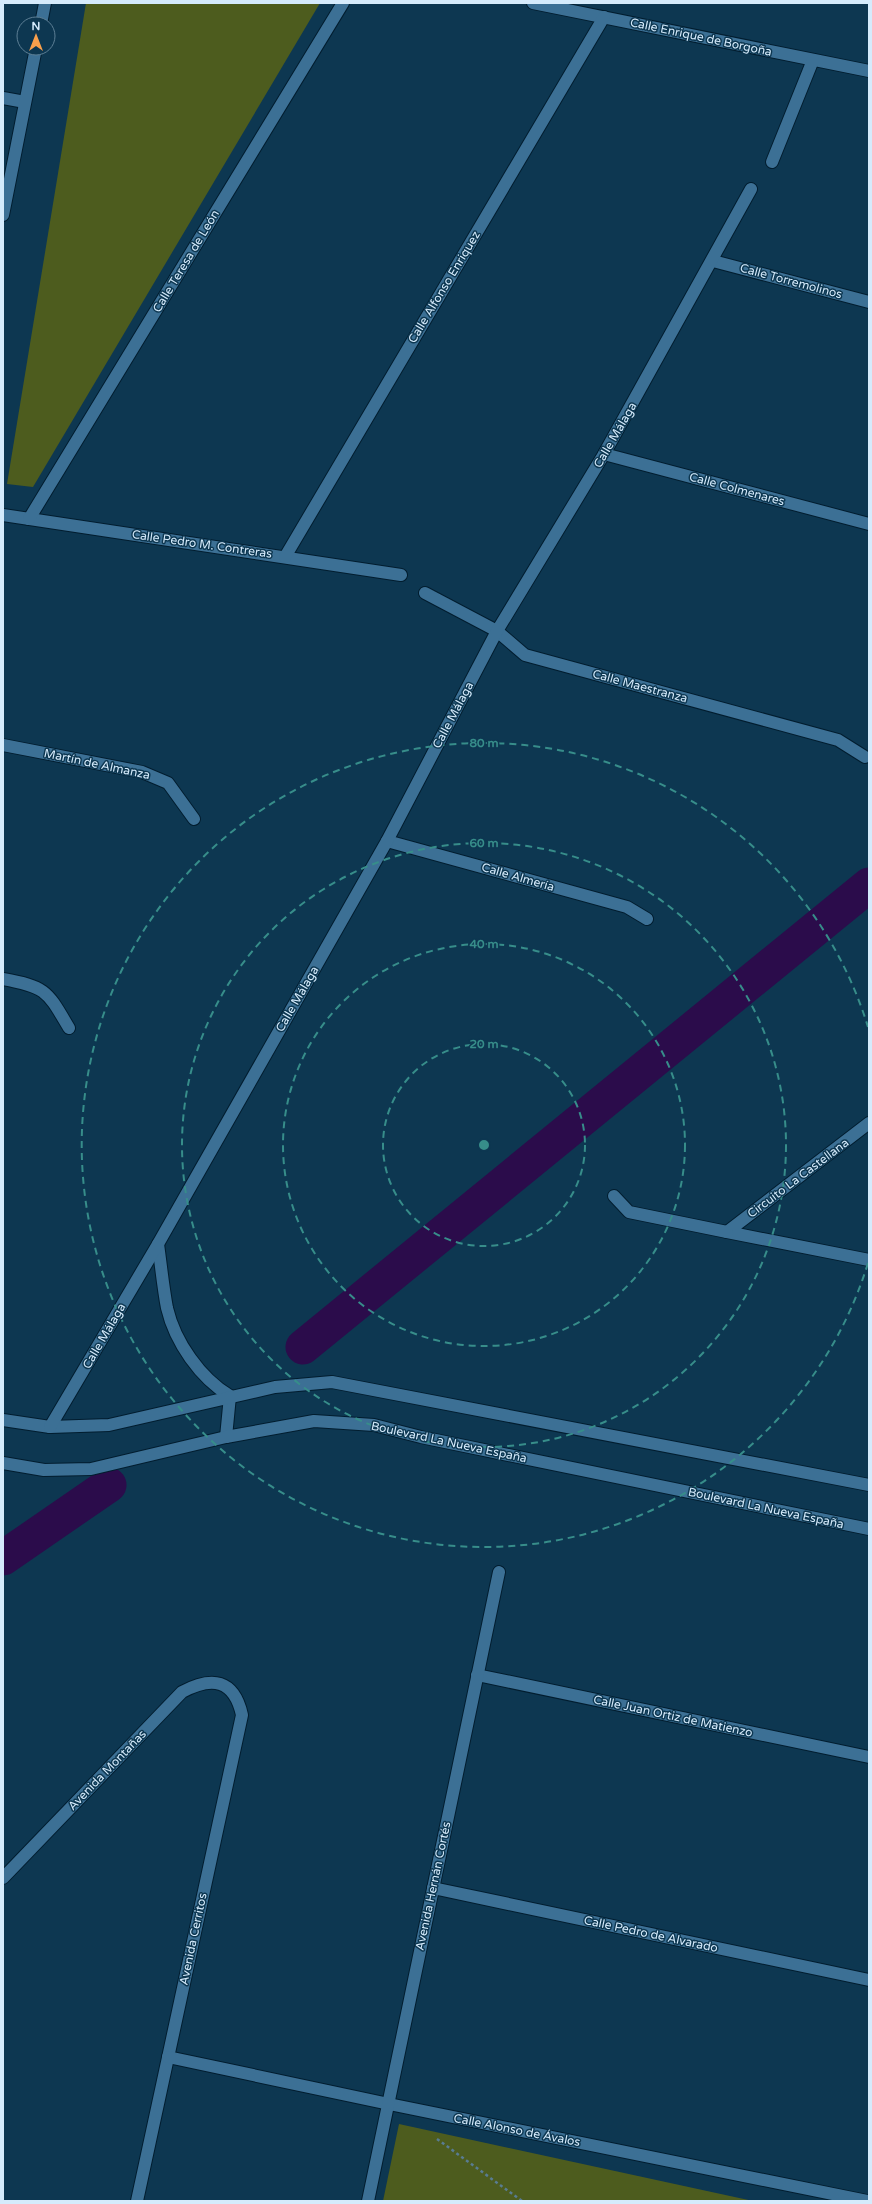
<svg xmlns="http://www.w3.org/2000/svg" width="872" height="2204" font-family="'Varela Round',sans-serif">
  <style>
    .green { fill: #4d5c1e }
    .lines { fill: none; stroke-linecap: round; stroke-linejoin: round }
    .canal { stroke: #2b0c4b; stroke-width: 35 }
    .minor-casing { stroke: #021d2f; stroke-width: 14 }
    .path { stroke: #597c92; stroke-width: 2.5; stroke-dasharray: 3 3; stroke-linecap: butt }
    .minor { stroke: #3c7095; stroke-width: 12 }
    .ring { fill: none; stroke: #378d8a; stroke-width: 2; stroke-dasharray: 7 5 }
    .labels { text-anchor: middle; stroke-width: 3; stroke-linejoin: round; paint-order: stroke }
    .street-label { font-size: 12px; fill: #d5ebfc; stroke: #0d3751 }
    .centre { fill: #378d8a; stroke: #0d3751; stroke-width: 2 }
    .ring-label { font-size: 12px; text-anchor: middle; font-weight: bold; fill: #378d8a; stroke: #0d3751; stroke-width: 3; stroke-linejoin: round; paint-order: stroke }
  </style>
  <rect width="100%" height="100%" fill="#0d3751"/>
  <g class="green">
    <path d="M86 3H320L33 487 7 484Z"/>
    <path d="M399 2124 753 2201H383Z"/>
  </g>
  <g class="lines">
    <g class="canal">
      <path d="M303 1347 869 885"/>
      <path d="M3 1558 109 1485"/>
    </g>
    <g class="minor-casing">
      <g id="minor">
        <path d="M533 3 869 71"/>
        <path d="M41 24 45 3"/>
        <path d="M3 98 25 102"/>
        <path d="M772 162 813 60"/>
        <path d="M3 215 36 48"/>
        <path d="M713 261 869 302"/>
        <path d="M604 454 869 524"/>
        <path d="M3 515 401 575"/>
        <path d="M29 519 343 3"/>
        <path d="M285 557 604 17"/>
        <path d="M425 593 497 631 525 655 838 740 865 757"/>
        <path d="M3 745 142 772 168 783 194 819"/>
        <path d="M387 841 627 907 647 919"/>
        <path d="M3 979C47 987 47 991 69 1028"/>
        <path d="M869 1123 727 1232 869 1260"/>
        <path d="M614 1196 629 1212 727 1232"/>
        <path d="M158 1244C161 1265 163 1287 167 1308 175 1342 200 1378 230 1396L226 1437"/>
        <path d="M3 1420 50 1427 109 1425 275 1387 332 1382 869 1485"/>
        <path d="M50 1427 158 1244 387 841 497 631 604 454 751 189"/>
        <path d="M3 1463 44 1470 91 1469 226 1437 314 1421 374 1425 421 1437 869 1529"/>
        <path d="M477 1675 869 1757"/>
        <path d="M3 1878 182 1692C212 1676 234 1679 242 1715L137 2201"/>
        <path d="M433 1888 869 1980"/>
        <path d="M168 2057 389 2104 867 2201"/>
        <path d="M368 2201 499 1572"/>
      </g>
    </g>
    <path class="path" d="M437 2139 522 2201"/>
    <use href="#minor" class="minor"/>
  </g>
  <g class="ring">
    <circle cx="484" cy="1145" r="101"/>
    <circle cx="484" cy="1145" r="201"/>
    <circle cx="484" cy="1145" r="302"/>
    <path d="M868 1263A402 402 0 1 1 868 1027"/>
  </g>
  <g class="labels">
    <g class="street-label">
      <text transform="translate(701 37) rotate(12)" y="4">Calle Enrique de Borgoña</text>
      <text transform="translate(186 261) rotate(-59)" y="4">Calle Teresa de León</text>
      <text transform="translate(791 281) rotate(15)" y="4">Calle Torremolinos</text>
      <text transform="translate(444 287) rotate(-59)" y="4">Calle Alfonso Enriquez</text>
      <text transform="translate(615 435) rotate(-60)" y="4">Calle Málaga</text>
      <text transform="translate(737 489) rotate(15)" y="4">Calle Colmenares</text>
      <text transform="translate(202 544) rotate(8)" y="4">Calle Pedro M. Contreras</text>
      <text transform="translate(640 686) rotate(15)" y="4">Calle Maestranza</text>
      <text transform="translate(453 715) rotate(-62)" y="4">Calle Málaga</text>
      <text transform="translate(97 764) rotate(12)" y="4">Martín de Almanza</text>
      <text transform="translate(518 877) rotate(16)" y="4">Calle Almería</text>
      <text transform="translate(297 999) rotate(-60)" y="4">Calle Málaga</text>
      <text transform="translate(798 1178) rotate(-37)" y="4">Circuito La Castellana</text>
      <text transform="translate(104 1336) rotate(-60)" y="4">Calle Málaga</text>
      <text transform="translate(449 1442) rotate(12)" y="4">Boulevard La Nueva España</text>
      <text transform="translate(766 1508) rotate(12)" y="4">Boulevard La Nueva España</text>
      <text transform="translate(673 1716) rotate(12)" y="4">Calle Juan Ortiz de Matienzo</text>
      <text transform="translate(107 1770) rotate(-46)" y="4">Avenida Montañas</text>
      <text transform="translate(433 1886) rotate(-78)" y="4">Avenida Hernán Cortés</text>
      <text transform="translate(651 1934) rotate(12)" y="4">Calle Pedro de Alvarado</text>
      <text transform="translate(193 1939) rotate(-78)" y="4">Avenida Cerritos</text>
      <text transform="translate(517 2130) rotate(11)" y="4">Calle Alonso de Ávalos</text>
    </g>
  </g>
  <circle cx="484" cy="1145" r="6" class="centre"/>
  <g class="ring-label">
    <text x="484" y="747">80 m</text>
    <text x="484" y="847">60 m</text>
    <text x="484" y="948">40 m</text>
    <text x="484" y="1048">20 m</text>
  </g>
  <rect width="872" height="2204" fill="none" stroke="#d5ebfc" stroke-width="8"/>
  <g transform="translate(36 36)"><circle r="19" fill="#0d3751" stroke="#5d7f95"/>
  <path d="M0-3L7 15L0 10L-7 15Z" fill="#f9a04c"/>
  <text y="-6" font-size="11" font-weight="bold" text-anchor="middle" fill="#d5ebfc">N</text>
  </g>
</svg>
